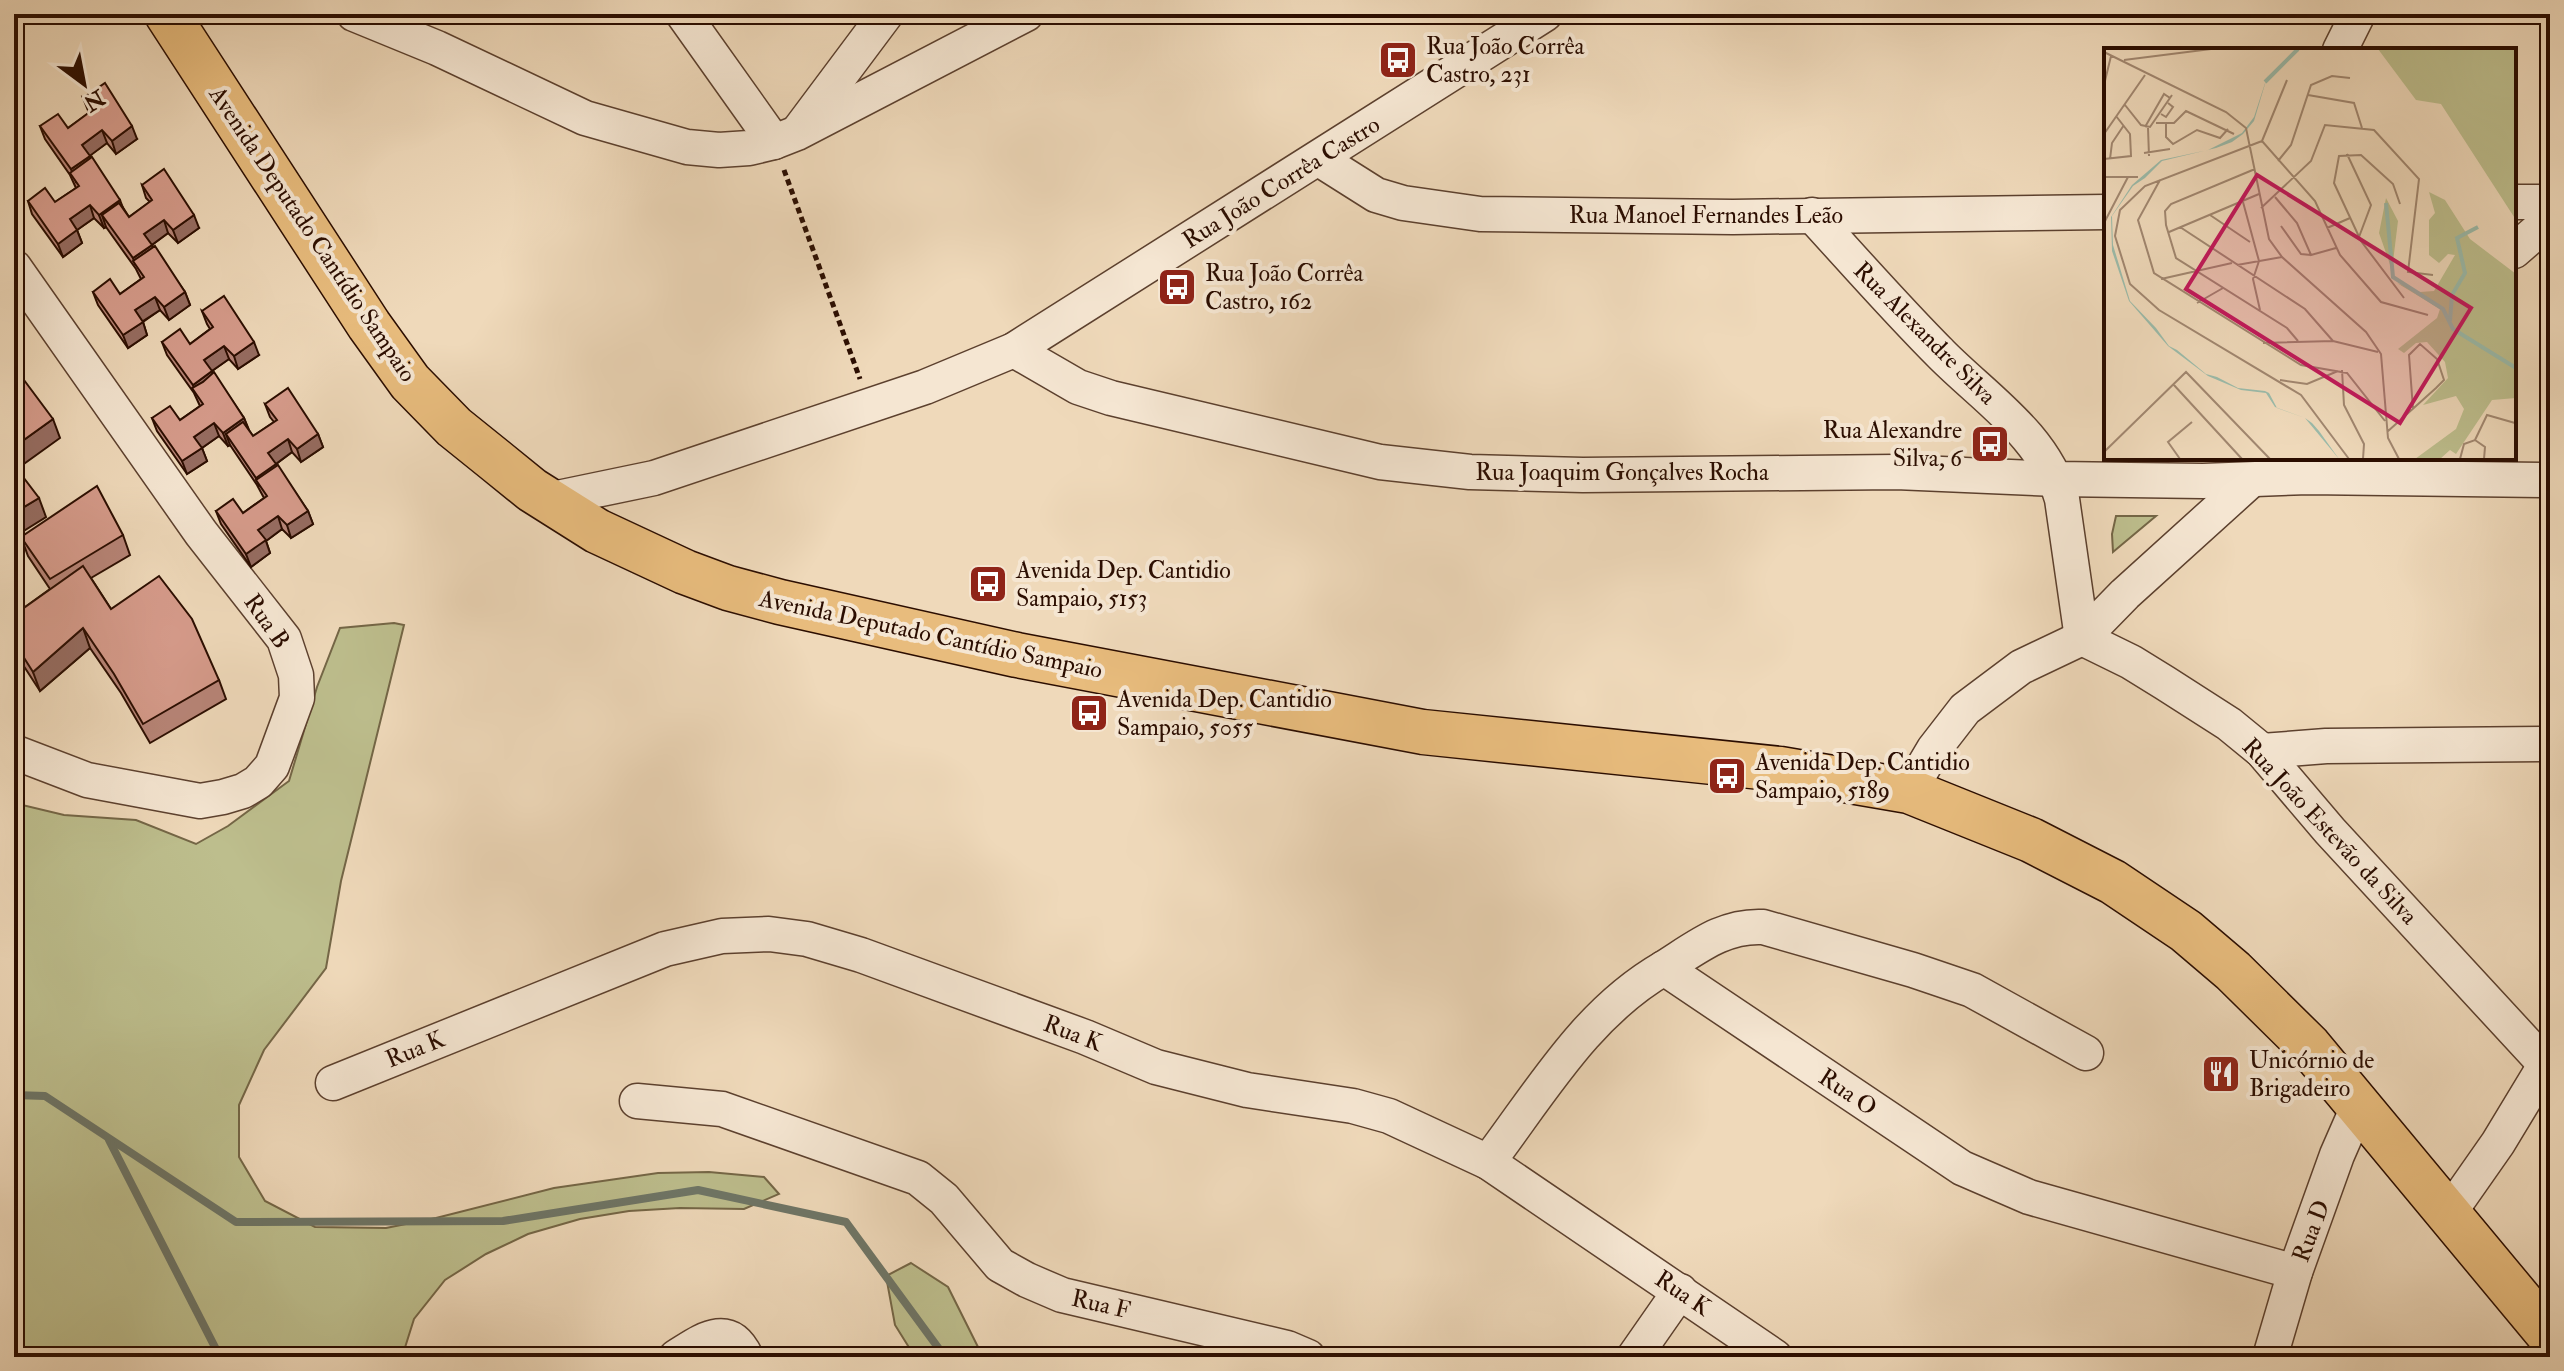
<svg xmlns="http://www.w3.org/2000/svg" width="2564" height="1371" font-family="'IM FELL Double Pica',serif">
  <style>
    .green { fill: #bdbe8d; stroke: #746646; stroke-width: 2 }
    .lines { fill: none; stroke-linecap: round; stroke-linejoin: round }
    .stream { stroke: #6e7566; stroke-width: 8 }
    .minor-casing { stroke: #5c402e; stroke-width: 37 }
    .primary-casing { stroke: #2b0d00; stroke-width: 47 }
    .path { stroke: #2b0d00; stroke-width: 5; stroke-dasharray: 6 4; stroke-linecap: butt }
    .minor { stroke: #f5e6d2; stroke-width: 34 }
    .primary { stroke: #e8bc7d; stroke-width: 44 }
    .wall { fill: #b88578; stroke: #2b0d00; stroke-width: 2 }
    .shaded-wall { fill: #966c61; stroke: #2b0d00; stroke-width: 2 }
    .building { fill: #d69b8b; stroke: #2b0d00; stroke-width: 2 }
    .labels { text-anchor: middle; stroke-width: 8; stroke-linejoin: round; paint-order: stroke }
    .poi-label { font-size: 24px; fill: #2b0d00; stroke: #f5e6d2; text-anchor: start }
    .street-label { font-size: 24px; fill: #2b0d00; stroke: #f5e6d2 }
    .inset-river { fill: none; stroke: #9bbbaa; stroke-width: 4 }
    .inset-road { fill: none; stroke: #a18770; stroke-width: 2 }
    .view { fill: #c2185b; fill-opacity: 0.15; stroke: #c2185b; stroke-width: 4 }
    .inset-edge { fill: none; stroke: #2b0d00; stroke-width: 4 }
  </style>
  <rect width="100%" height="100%" fill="#efd9ba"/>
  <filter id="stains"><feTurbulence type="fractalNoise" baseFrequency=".0025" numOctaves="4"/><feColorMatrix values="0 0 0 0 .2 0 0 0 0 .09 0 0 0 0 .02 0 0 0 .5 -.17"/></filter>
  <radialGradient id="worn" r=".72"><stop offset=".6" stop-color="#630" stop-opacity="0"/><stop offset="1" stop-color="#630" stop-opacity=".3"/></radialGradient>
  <g class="green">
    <path d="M2116 516H2156L2113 552 2112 534Z"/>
    <path d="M394 623 404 625 341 881 326 968 264 1050 239 1105V1157L265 1201 315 1227 386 1228 436 1218 554 1188 658 1173 709 1172 764 1177 779 1194 744 1209 680 1208 629 1211 580 1219 528 1234 486 1254 445 1280 414 1319 402 1357H14V803L64 815 136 820 196 844 228 826 289 781 317 687 340 628Z"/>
    <path d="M911 1263 948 1287 983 1357H915L895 1325 886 1276Z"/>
  </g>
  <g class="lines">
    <g class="stream">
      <path d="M14 1095 45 1096 236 1222 503 1221 698 1190 846 1222 945 1357"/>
      <path d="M109 1140 220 1357"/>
    </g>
    <g class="minor-casing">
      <g id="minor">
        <path d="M354 14 437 48 585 118 687 147 719 150 749 148 774 142 797 133 1026 14"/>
        <path d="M683 14 774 142"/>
        <path d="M2340 50 2358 14"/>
        <path d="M800 129 886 14"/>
        <path d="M1319 159 1376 195 1403 203 1480 214 1733 217 2106 212"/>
        <path d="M2514 202H2550"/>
        <path d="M1812 215C1855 262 1897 310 1942 355 1987 400 2044 436 2062 499L2082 638"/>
        <path d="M2514 251 2550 220"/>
        <path d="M14 267 201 533 284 639 296 675 297 698 272 766 258 782 243 791 223 797 200 801 87 780 14 752"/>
        <path d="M1014 350 1078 387 1111 398 1380 462 1470 472 1583 475 1896 472 2056 479 2203 481 2308 477 2550 480"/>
        <path d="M548 500 654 478 925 387 1014 350 1545 14"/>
        <path d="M2082 638 2131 662 2165 683 2229 724 2262 751 2330 831 2545 1064"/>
        <path d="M2262 751 2326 746 2550 744"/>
        <path d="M1909 791 1934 749 1965 709 2021 667 2082 638 2125 594 2251 480"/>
        <path d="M1664 968C1696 948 1723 925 1763 927L1913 970 1972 990 2086 1053"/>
        <path d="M333 1083 665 949 722 936 769 934 807 939 861 955 1085 1037 1156 1067 1247 1090 1353 1106 1389 1116 1488 1162 1775 1357"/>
        <path d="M637 1101 722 1109 918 1178 944 1199 1000 1265 1027 1280 1062 1295 1287 1348 1308 1357"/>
        <path d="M1488 1162C1541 1092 1586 1013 1664 968L1962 1168 2029 1197 2295 1272"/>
        <path d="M2449 1213 2498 1143 2550 1057"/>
        <path d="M676 1357C701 1342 728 1319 746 1357"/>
        <path d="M1634 1357 1680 1291"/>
        <path d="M2270 1357 2295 1272 2337 1155 2358 1107"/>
      </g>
    </g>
    <g class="primary-casing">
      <path id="primary" d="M167 14 369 325 410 382 454 427 495 460 532 490 597 531 685 572 728 588 780 602 1017 655 1423 732 1780 769 1909 791 2031 840 2113 882 2186 931 2233 971 2309 1046 2550 1336"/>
    </g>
    <path class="path" d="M784 170 860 379"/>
    <use href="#minor" class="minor"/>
    <use href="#primary" class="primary"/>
  </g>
  <g class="wall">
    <path d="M83 98 137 139 116 154 107 143 90 155 129 217 150 202 146 198 142 185 199 228 178 243 168 233 152 245 185 292 190 305 169 320 160 310 143 322 147 335 128 348 98 305 93 292 120 294 141 279 136 269 106 227 104 228 94 218 77 230 82 243 63 257 32 214 28 201 55 202 76 188 70 175 45 139 40 126 68 128 89 113Z"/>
    <path d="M202 311 259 355 238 369 229 359 212 371 244 418 249 430 253 436 274 422 270 417 265 404 318 434 323 447 301 462 292 452 276 464 308 511 313 524 291 538 282 529 266 541 270 553 251 567 221 524 216 511 243 513 264 498 257 485 230 445 228 446 219 436 202 448 207 461 187 474 157 431 152 418 180 420 200 406 194 393 167 355 162 342 190 344 210 329 207 324Z"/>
    <path d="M123 535 130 555 91 578 111 609 219 680 226 699 150 743 121 693 90 648 40 691 14 651V615L50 589 28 556 21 537Z"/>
  </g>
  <g class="shaded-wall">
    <path d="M132 126 137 139 116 154 112 141Z"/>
    <path d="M102 130 107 143 87 158 82 145Z"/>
    <path d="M90 156 95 169 76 182 71 169Z"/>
    <path d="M120 200 125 213 102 215 106 227 104 228 99 215Z"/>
    <path d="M90 205 94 218 77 230 82 243 63 257 58 244 70 219Z"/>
    <path d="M194 215 199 228 178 243 173 230Z"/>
    <path d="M164 220 168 233 149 247 144 234Z"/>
    <path d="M152 245 157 258 135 264 133 258Z"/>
    <path d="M185 292 190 305 169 320 164 307Z"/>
    <path d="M155 297 160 310 140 323 135 310Z"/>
    <path d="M143 322 147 335 128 348 123 335Z"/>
    <path d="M254 342 259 355 238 369 234 356Z"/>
    <path d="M224 346 229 359 209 373 204 360Z"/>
    <path d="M212 371 217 384 196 393 193 385Z"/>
    <path d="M244 418 249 431 226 434 230 445 228 446 223 433Z"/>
    <path d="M53 419 60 438 14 471V447Z"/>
    <path d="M214 423 219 436 199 450 194 437Z"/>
    <path d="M318 434 323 447 301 462 297 449Z"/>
    <path d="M288 439 292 452 276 464 280 477 259 486 256 478 268 453Z"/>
    <path d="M202 448 207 461 187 474 182 461Z"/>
    <path d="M39 498 46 517 14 537V513Z"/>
    <path d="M308 511 313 524 291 538 287 525Z"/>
    <path d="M278 516 282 529 266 541 270 553 251 567 246 554 258 530Z"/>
    <path d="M83 628 90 648 40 691 33 672Z"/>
  </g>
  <g class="building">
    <path d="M105 83 132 126 112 141 102 130 82 145 90 156 71 169 40 126 58 114 68 128 91 111 83 98Z"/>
    <path d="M92 157 120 200 99 215 90 205 70 219 77 230 58 244 28 201 45 188 55 202 79 186 70 173Z"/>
    <path d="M164 169 194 215 173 230 164 220 144 234 152 245 133 258 102 215 119 203 129 217 152 200 142 185Z"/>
    <path d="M155 246 185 292 164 307 155 297 135 310 143 322 123 335 93 292 110 279 120 294 144 277 133 261Z"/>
    <path d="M224 296 254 342 234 356 224 346 204 360 212 371 193 385 162 342 180 329 190 344 213 327 202 311Z"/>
    <path d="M214 372 244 418 223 433 214 423 194 437 202 448 182 461 152 418 170 406 180 420 203 404 192 388 203 382Z"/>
    <path d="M21 376 53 419 14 447V381Z"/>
    <path d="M288 388 318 434 297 449 288 439 268 453 276 464 256 478 226 434 243 422 253 436 277 420 265 404Z"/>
    <path d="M14 465 39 498 14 513Z"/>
    <path d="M278 465 308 511 287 525 278 516 258 530 266 540 246 554 216 511 233 499 243 513 267 496 256 480Z"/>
    <path d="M97 486 123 535 50 579 21 537Z"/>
    <path d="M83 566 111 609 159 576 192 619 219 680 143 724 114 674 83 628 33 672 14 642V615Z"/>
  </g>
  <defs>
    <g id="bus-square" transform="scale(2)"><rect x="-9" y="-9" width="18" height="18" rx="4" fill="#8f2418" stroke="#f5e6d2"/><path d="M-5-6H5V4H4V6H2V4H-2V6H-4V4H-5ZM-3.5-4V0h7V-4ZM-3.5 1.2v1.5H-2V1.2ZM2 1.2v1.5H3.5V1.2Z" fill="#fff"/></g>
    <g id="restaurant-square" transform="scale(2)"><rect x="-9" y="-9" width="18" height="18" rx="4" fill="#8f2418" stroke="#f5e6d2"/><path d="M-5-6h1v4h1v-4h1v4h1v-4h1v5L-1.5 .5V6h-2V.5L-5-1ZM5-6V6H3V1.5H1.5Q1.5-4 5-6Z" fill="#fff"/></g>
  </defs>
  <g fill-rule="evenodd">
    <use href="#bus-square" x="1398" y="60"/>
    <use href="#bus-square" x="1177" y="287"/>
    <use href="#bus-square" x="1990" y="444"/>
    <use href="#bus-square" x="988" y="584"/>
    <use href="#bus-square" x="1089" y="713"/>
    <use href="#bus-square" x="1727" y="776"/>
    <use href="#restaurant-square" x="2221" y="1074"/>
  </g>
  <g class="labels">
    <g class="poi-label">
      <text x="1426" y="54">Rua João Corrêa<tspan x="1426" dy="28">Castro, 231</tspan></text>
      <text x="1205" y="281">Rua João Corrêa<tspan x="1205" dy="28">Castro, 162</tspan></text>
      <text x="1962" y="438" text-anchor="end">Rua Alexandre<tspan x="1962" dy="28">Silva, 6</tspan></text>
      <text x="1016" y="578">Avenida Dep. Cantidio<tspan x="1016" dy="28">Sampaio, 5153</tspan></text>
      <text x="1117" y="707">Avenida Dep. Cantidio<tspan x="1117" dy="28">Sampaio, 5055</tspan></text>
      <text x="1755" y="770">Avenida Dep. Cantidio<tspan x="1755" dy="28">Sampaio, 5189</tspan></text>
      <text x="2249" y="1068">Unicórnio de<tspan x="2249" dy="28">Brigadeiro</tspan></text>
    </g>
    <g class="street-label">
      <text transform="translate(1281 182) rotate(-32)" y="8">Rua João Corrêa Castro</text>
      <text x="1706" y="223">Rua Manoel Fernandes Leão</text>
      <text transform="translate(313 234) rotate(56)" y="8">Avenida Deputado Cantídio Sampaio</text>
      <text transform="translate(1925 333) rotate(45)" y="8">Rua Alexandre Silva</text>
      <text x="1622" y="480">Rua Joaquim Gonçalves Rocha</text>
      <text transform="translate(267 621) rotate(55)" y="8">Rua B</text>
      <text transform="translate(931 634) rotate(12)" y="8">Avenida Deputado Cantídio Sampaio</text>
      <text transform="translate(2330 831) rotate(47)" y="8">Rua João Estevão da Silva</text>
      <text transform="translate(1073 1033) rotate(21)" y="8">Rua K</text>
      <text transform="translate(415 1049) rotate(-22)" y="8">Rua K</text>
      <text transform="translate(1848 1092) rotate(34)" y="8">Rua O</text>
      <text transform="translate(2311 1231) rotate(-69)" y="8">Rua D</text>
      <text transform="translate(1683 1293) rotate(34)" y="8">Rua K</text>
      <text transform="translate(1101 1304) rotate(13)" y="8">Rua F</text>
    </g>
  </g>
  <g transform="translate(2104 48)">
    <rect width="412" height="412" fill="#efd9ba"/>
    <path d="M274 1H412V172L337 56 312 52ZM325 144 341 152 366 191 412 226V350L388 352 352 406 346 402 336 411H311L352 381 360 361 352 348 319 357 344 330 341 314 323 294 312 295 300 305 294 301 333 270 336 261 293 235 316 244 330 243 351 207 344 206 335 215 325 207V172L331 165ZM282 150 294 173 288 222 275 185Z" fill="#bdbe8d"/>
    <path d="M164 26 150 73 139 86 128 94 112 100 58 113 41 130 29 138 8 168 9 197 26 253 52 280 65 298 73 302 102 326 113 329 134 340 161 343 165 345 173 360 201 370 208 375 215 383 235 411 201 370 171 359 162 345 137 342 104 328 64 298 25 253 8 203 7 169 28 137 57 112 104 102 138 85 150 69Z" fill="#9bbbaa"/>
    <path class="inset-river" d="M161 34 194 1M282 155 289 229 339 261 349 281 412 320M346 273 348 247 361 225 353 190 374 179"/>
    <path class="inset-road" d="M0 4 122 64 142 80 165 191 178 209 262 284 277 306 284 390 295 411M20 12 107 1M0 37 7 8M204 47 250 55 258 80M21 57 37 77 46 79 68 47M57 66 62 69 69 59 64 55M52 75H70L82 63 130 86M62 76V89L69 96 93 82 116 90 124 81M41 79 60 46 66 50M44 80 45 108M0 86 41 27M158 93 183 32M40 105 66 101M243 106 267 157 255 189M0 111 27 108 26 86 12 68M6 111 8 95 20 77M174 113 187 97 207 37 228 28 246 30M151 121 67 156 61 163 62 177 72 210 183 280 194 293M0 129H34M56 132 34 172 50 225 197 317 243 325 281 373M171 149 193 175 207 207 232 200M139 154 155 213M296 156 289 136 257 107 235 108 230 135 257 193 300 250M157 160 207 113 221 77 270 82 315 131 304 224 329 227M106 167 146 194M0 175 24 129M177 178 197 206 207 207M76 179 201 261 229 293M223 180 246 170M65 184 155 146M155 213 149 231 156 262M133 217 178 209M57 231 128 215M93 255 119 240M159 295 229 293 274 304M238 322 240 357 260 396 259 411M176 332 203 336 234 323M69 336 138 411M283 384 332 340 340 332 333 311 316 296 305 307 309 361M371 392 383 367 411 375M0 404 82 324 166 411M76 411 64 394 88 374M245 411 197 347 55 262 26 236 11 188 16 162 41 138 158 93 211 153 236 207 277 254 324 267M356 411 360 396 371 392 381 399 380 411"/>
    <path class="view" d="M153 127 367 260 296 375 82 241Z"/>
    <rect width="412" height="412" class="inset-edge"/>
  </g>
  <rect width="2564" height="1371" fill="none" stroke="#efd9ba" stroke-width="48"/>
  <rect x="16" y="16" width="2532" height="1339" fill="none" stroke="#2b0d00" stroke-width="4"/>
  <rect x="24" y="24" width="2516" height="1323" fill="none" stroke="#2b0d00" stroke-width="2"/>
  <g transform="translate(84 84) rotate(148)" stroke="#f5e6d2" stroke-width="6" paint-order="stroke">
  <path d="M0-6L14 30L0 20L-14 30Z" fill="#2b0d00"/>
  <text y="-12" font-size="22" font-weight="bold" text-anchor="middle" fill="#2b0d00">N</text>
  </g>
  <rect width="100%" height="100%" filter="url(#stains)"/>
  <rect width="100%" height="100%" fill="url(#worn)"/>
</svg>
